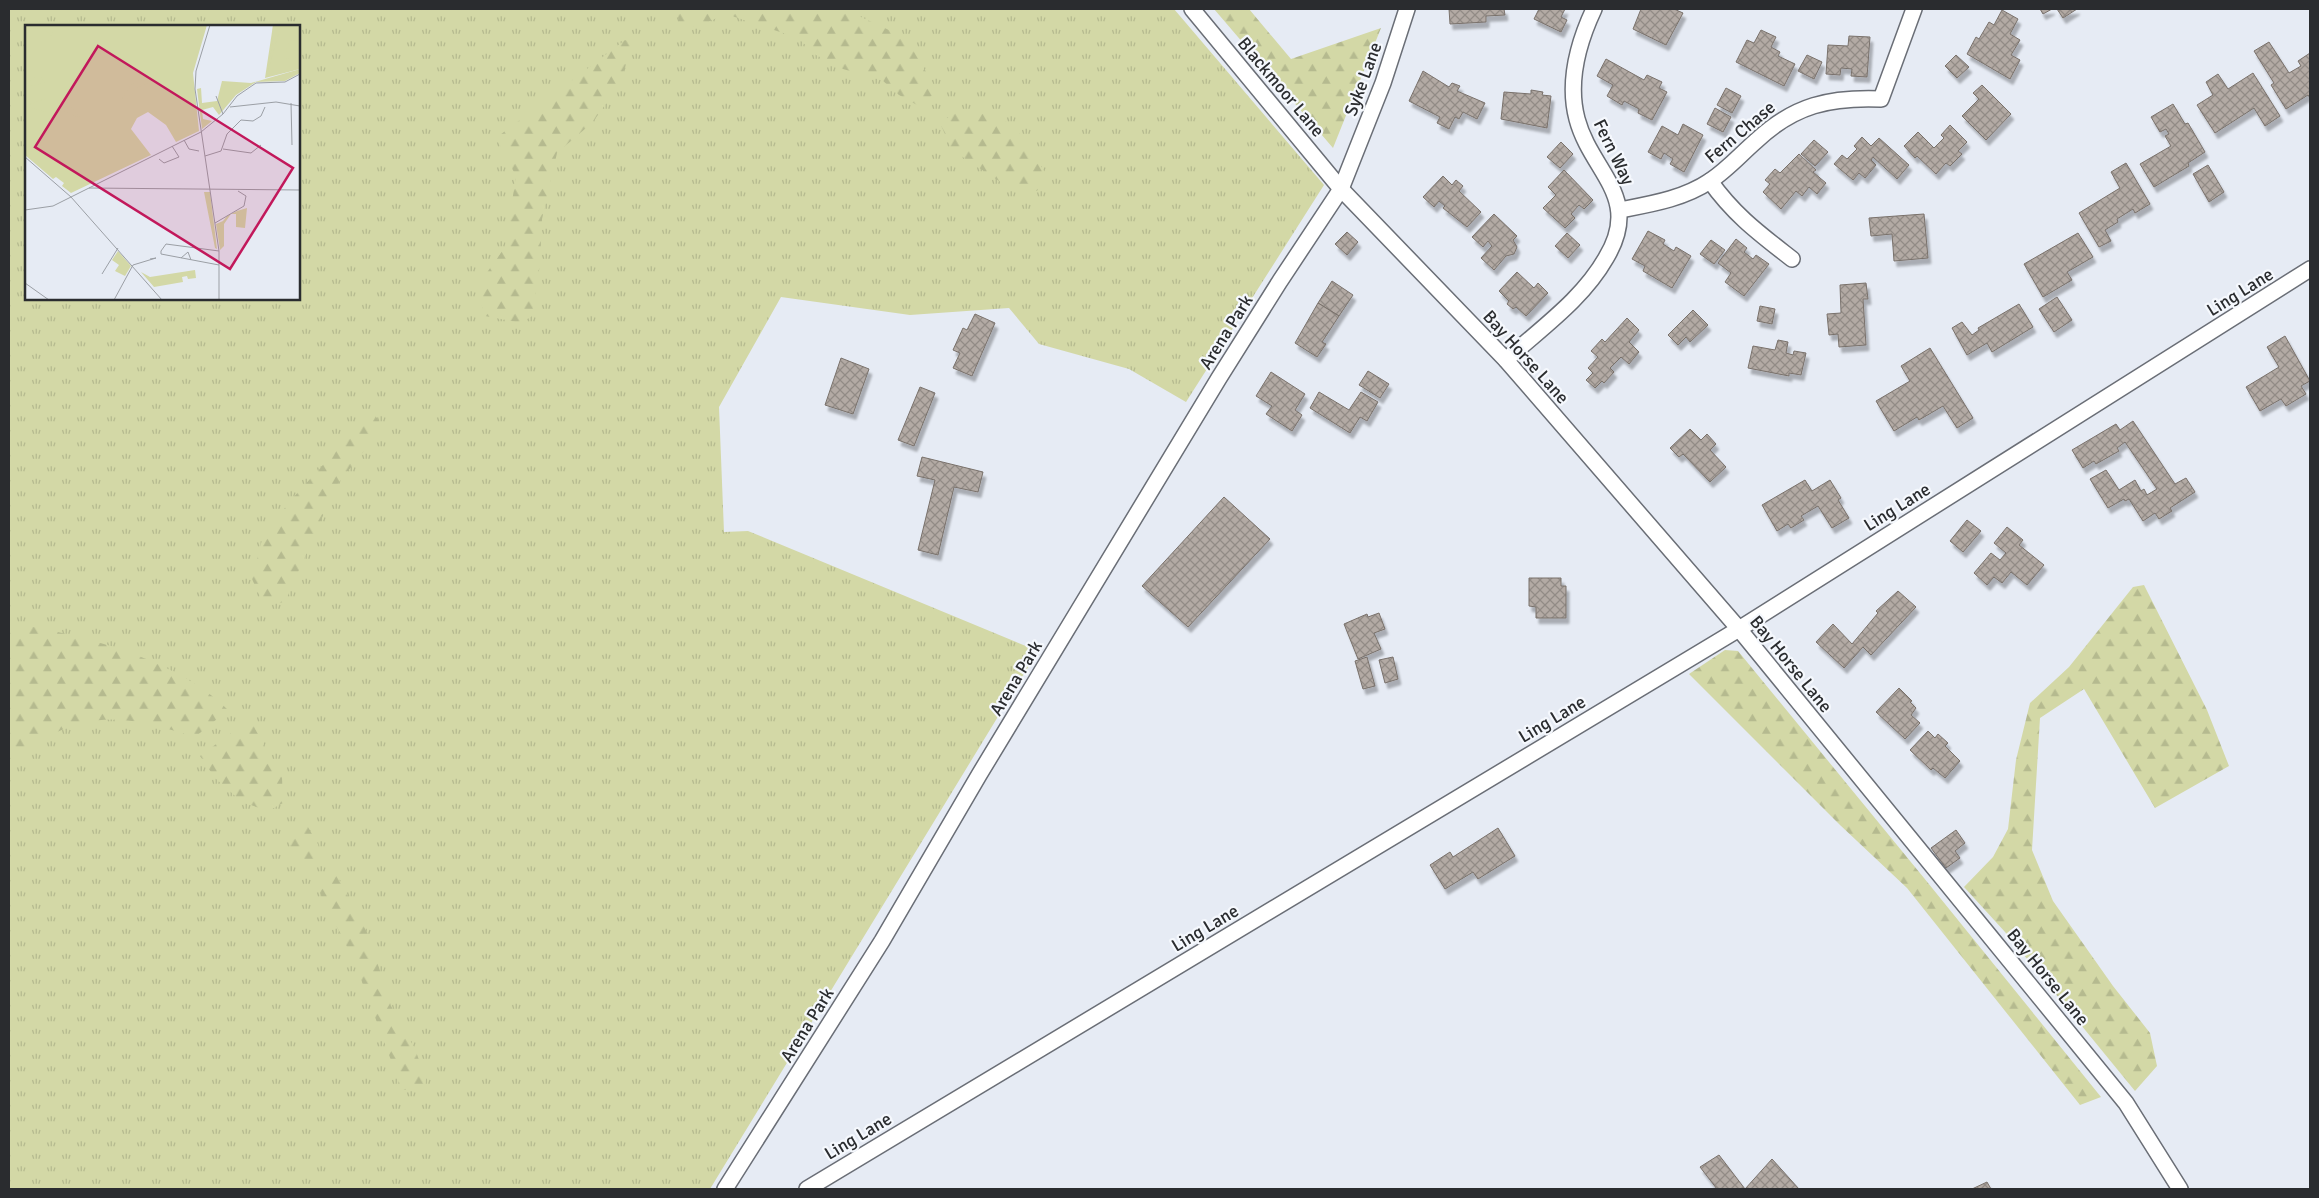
<svg xmlns="http://www.w3.org/2000/svg" width="2319" height="1198" font-family="Signika,sans-serif">
  <style>
    .grass { fill: url(#grass-tufts); fill-rule: evenodd }
    .forest { fill: url(#forest-firs) }
    .building { fill: url(#building-cross-hatch); stroke: #79716b; filter: url(#shadow) }
    .lines { fill: none; stroke-linecap: round; stroke-linejoin: round }
    .minor-casing { stroke: #6a6e76; stroke-width: 18 }
    .minor { stroke: #fff; stroke-width: 15 }
    .labels { text-anchor: middle; stroke-width: 4.5; stroke-linejoin: round; paint-order: stroke }
    .street-label { font-size: 18px; fill: #2a2c2f; stroke: #f5f8fd }
    .inset-road { fill: none; stroke: #9b9fa5; stroke-width: 1 }
    .view { fill: #c2185b; fill-opacity: 0.15; stroke: #c2185b; stroke-width: 2.5 }
    .inset-edge { fill: none; stroke: #2a2c2f; stroke-width: 2.5 }
  </style>
  <defs>
    <pattern id="grass-tufts" width="24" height="20" patternUnits="userSpaceOnUse" patternTransform="scale(1.25)"><rect width="24" height="20" fill="#d3d8a6"/><path d="M3 7l-1-3M5 7V3M7 7l1-3M15 17l-1-3M17 17v-4M19 17l1-3" fill="none" stroke="#b5ba8f"/></pattern>
    <pattern id="forest-firs" width="22" height="20" patternUnits="userSpaceOnUse" patternTransform="scale(1.25)"><rect width="22" height="20" fill="#d3d8a6"/><path d="M5 1l3.5 6h-7zM16 11l3.5 6h-7z" fill="#b5ba8f"/></pattern>
    <pattern id="building-cross-hatch" width="8" height="8" patternUnits="userSpaceOnUse" patternTransform="scale(1.25)"><rect width="8" height="8" fill="#b3aaa4"/><path d="M0 0l8 8M0 8l8-8" fill="none" stroke="#928b86"/></pattern>
    <filter id="shadow"><feDropShadow dx="3" dy="5.5" stdDeviation="1" flood-color="#0004"/></filter>
  </defs>
  <rect width="100%" height="100%" fill="#e6ebf4"/>
  <path class="grass" d="M9 9H1174L1324 185 1186 402 1129 369 1039 344 1009 308 910 315 781 297 719 407 724 532 748 531 1038 651 710 1189H9ZM26 26H299V299H26Z"/>
  <g class="forest">
    <path d="M679 9H844L906 38 938 92 917 105 899 95 882 80 843 69 816 55 798 38 726 14 701 25 681 28 676 10Z"/>
    <path d="M1214 9H1249L1291 59 1381 28 1333 148Z"/>
    <path d="M625 40 635 43 616 89 593 122 557 153 542 219 540 264 532 316 521 323 485 316 476 288 505 247 516 176 496 138Z"/>
    <path d="M959 110 1000 116 1023 137 1046 174 1037 191 1005 185 952 150 940 123Z"/>
    <path d="M374 414 383 427 336 486 285 602 264 605 252 579 263 536 291 500 332 455Z"/>
    <path d="M2144 585 2207 710 2229 766 2155 808 2084 689 2040 718 2032 850 2053 901 2113 986 2150 1033 2157 1066 2135 1091 2005 932 1964 887 1993 857 2008 829 2016 760 2030 703 2069 667 2133 587Z"/>
    <path d="M9 623C78 633 178 659 228 710L195 737C147 722 105 709 57 732 44 738 23 761 9 770Z"/>
    <path d="M1725 650 1738 651 1924 878 2101 1097 2080 1105 1907 888 1840 825 1689 674Z"/>
    <path d="M250 719 282 778 283 803 268 811 242 802 215 778 200 756Z"/>
    <path d="M305 822 323 853 303 865 284 835Z"/>
    <path d="M334 870 369 936 391 1006 415 1049 426 1079 425 1089 402 1090 355 963 313 879Z"/>
  </g>
  <g class="building">
    <path d="M1449 9H1504L1505 15 1486 16V22L1450 24Z"/>
    <path d="M1539 9H1565L1561 17 1567 20 1561 32 1534 19Z"/>
    <path d="M1641 9H1674L1683 13 1666 45 1633 29Z"/>
    <path d="M2040 9H2052L2043 14Z"/>
    <path d="M2057 9H2077L2063 18Z"/>
    <path d="M2002 10 2018 19 2010 34 2020 40 2011 55 2020 60 2010 79 1967 54 1976 37 1979 39 1989 22 1994 25Z"/>
    <path d="M1761 30 1776 37 1771 47 1780 52 1778 56 1795 64 1784 86 1736 62 1747 40 1754 43Z"/>
    <path d="M1849 36 1870 37 1867 77 1851 76 1852 69 1841 68 1840 75 1826 74 1828 45 1848 46Z"/>
    <path d="M2269 42 2289 73 2301 66 2298 61 2310 53V98L2308 95 2286 109 2271 85 2274 83 2254 51Z"/>
    <path d="M1807 55 1822 62 1814 79 1798 71Z"/>
    <path d="M1956 55 1969 67 1957 78 1945 66Z"/>
    <path d="M1606 59 1644 80 1647 75 1662 82 1659 88 1667 92 1652 120 1638 113 1639 109 1624 101 1622 105 1607 96 1613 85 1597 76Z"/>
    <path d="M1423 71 1449 87 1452 83 1460 86 1457 91 1485 103 1477 119 1463 112 1459 119 1455 117 1449 129 1437 123 1440 117 1409 101Z"/>
    <path d="M2253 73 2280 116 2265 126 2254 108 2215 133 2197 105 2213 95 2206 82 2218 74 2228 89Z"/>
    <path d="M1982 85 2011 114 1986 140 1962 116 1979 99 1973 93Z"/>
    <path d="M1726 88 1741 96 1732 113 1717 105Z"/>
    <path d="M1531 90 1543 92 1542 95 1551 96 1547 128 1501 119 1504 92 1531 94Z"/>
    <path d="M2173 104 2185 124 2188 123 2205 152 2188 163 2189 166 2154 187 2140 164 2171 146 2165 136 2169 134 2166 129 2160 132 2151 117Z"/>
    <path d="M1715 108 1731 117 1723 132 1707 124Z"/>
    <path d="M1683 124 1703 135 1684 172 1670 164 1673 159 1664 153 1661 159 1648 152 1662 126 1678 135Z"/>
    <path d="M1950 125 1967 142 1958 151 1962 154 1950 166 1946 163 1936 174 1917 156 1915 158 1904 146 1918 132 1934 148 1944 138 1941 135Z"/>
    <path d="M1862 137 1871 146 1879 138 1909 165 1897 179 1873 157 1871 160 1876 165 1865 178 1859 173 1853 180 1834 164 1842 155 1847 159 1857 149 1854 146Z"/>
    <path d="M1814 140 1828 152 1815 166 1801 154Z"/>
    <path d="M1561 142 1573 154 1560 168 1547 157Z"/>
    <path d="M1799 154 1816 170 1813 172 1826 183 1817 194 1809 187 1802 196 1796 191 1781 209 1763 192 1770 184 1765 180 1775 169 1780 173Z"/>
    <path d="M2126 163 2150 204 2135 213 2133 209 2117 219 2118 222 2105 230 2111 241 2099 247 2079 213 2120 188 2111 172Z"/>
    <path d="M2208 165 2224 192 2209 202 2193 174Z"/>
    <path d="M1564 170 1593 200 1584 209 1579 205 1571 214 1575 218 1565 228 1543 208 1556 195 1548 187Z"/>
    <path d="M1443 176 1452 185 1456 180 1463 186 1459 191 1481 212 1467 227 1443 208 1445 206 1439 201 1434 207 1423 197Z"/>
    <path d="M1494 214 1517 236 1513 240 1517 247 1514 254 1506 256 1494 270 1481 258 1492 246 1488 241 1483 247 1472 237Z"/>
    <path d="M1924 214 1928 258 1894 261 1892 234 1871 236 1869 218Z"/>
    <path d="M1648 231 1665 240 1663 244 1674 251 1676 247 1691 256 1672 288 1643 271 1645 266 1632 259Z"/>
    <path d="M1347 232 1358 242 1347 255 1335 244Z"/>
    <path d="M1567 233 1580 245 1568 258 1555 246Z"/>
    <path d="M2078 233 2093 257 2067 272 2072 280 2043 297 2024 264Z"/>
    <path d="M1736 239 1747 248 1744 252 1753 259 1756 255 1769 264 1744 296 1725 282 1731 273 1718 263Z"/>
    <path d="M1711 240 1725 250 1714 264 1700 254Z"/>
    <path d="M1517 272 1534 288 1538 283 1548 293 1526 316 1516 307 1513 309 1507 304 1509 301 1499 291Z"/>
    <path d="M1332 281 1353 295 1339 316 1318 303Z"/>
    <path d="M1866 283 1868 299H1863L1866 345 1839 347 1838 334 1829 335 1827 314 1841 313 1840 285Z"/>
    <path d="M2057 297 2072 320 2054 332 2039 309Z"/>
    <path d="M1318 303 1339 316 1322 342 1326 344 1317 357 1295 343Z"/>
    <path d="M2019 304 2033 327 1992 352 1987 343 1967 355 1952 328 1962 322 1972 335 1979 330 1978 328Z"/>
    <path d="M1760 306 1775 309 1772 324 1757 321Z"/>
    <path d="M1693 310 1708 325 1690 342 1686 337 1678 345 1668 335Z"/>
    <path d="M975 314 995 323 972 376 953 368 960 353 953 350 963 328 967 330Z"/>
    <path d="M1627 318 1639 330 1629 342 1639 352 1629 364 1621 357 1610 368 1614 372 1604 383 1602 381 1595 388 1586 380 1593 373 1588 368 1598 357 1591 351 1602 339 1605 342Z"/>
    <path d="M2285 336 2310 381 2301 386 2306 394 2286 406 2281 399 2260 411 2246 387 2279 367 2267 347Z"/>
    <path d="M1778 340 1788 342 1786 353 1793 355 1794 351 1806 353 1801 375 1789 373V376L1748 368 1753 346 1775 350Z"/>
    <path d="M1930 348 1973 418 1957 428 1943 406 1919 420 1917 417 1894 431 1876 401 1910 381 1901 366Z"/>
    <path d="M841 358 869 369 853 414 825 405Z"/>
    <path d="M1368 371 1389 384 1380 398 1359 385Z"/>
    <path d="M1271 372 1305 394 1295 410 1302 415 1292 431 1266 414 1272 406 1256 396Z"/>
    <path d="M920 387 935 393 914 446 898 440Z"/>
    <path d="M1319 392 1349 410 1361 392 1378 402 1367 421 1360 417 1350 433 1310 408Z"/>
    <path d="M2133 421 2175 484 2186 478 2195 492 2170 508 2172 511 2159 519 2155 513 2143 521 2129 499 2125 501 2124 499 2108 508 2090 479 2106 470 2119 490 2135 480 2141 491 2144 489 2147 495 2157 489 2125 442 2117 448 2119 451 2096 464 2094 461 2083 468 2072 450 2116 424 2120 430Z"/>
    <path d="M1690 429 1701 440 1707 434 1716 444 1710 450 1726 467 1710 482 1683 454 1679 457 1670 448Z"/>
    <path d="M922 457 983 472 978 492 954 487 938 555 918 550 935 480 917 476Z"/>
    <path d="M1805 480 1812 491 1830 480 1841 498 1838 500 1849 518 1832 528 1818 506 1801 516 1804 520 1791 528 1788 524 1777 531 1762 505Z"/>
    <path d="M1224 497 1270 539 1188 627 1142 586Z"/>
    <path d="M1967 520 1981 531 1963 552 1950 541Z"/>
    <path d="M2007 527 2023 540 2019 545 2044 565 2027 585 2011 572 2002 583 1994 577 1987 585 1974 573 1991 553 2000 560 2006 553 1994 543Z"/>
    <path d="M1529 578H1561V586H1566V618H1536V607L1529 606Z"/>
    <path d="M1898 591 1916 607 1871 655 1863 647 1844 668 1816 642 1833 624 1852 644 1878 613 1876 611Z"/>
    <path d="M1379 613 1385 629 1374 633 1381 649 1358 659 1344 624 1367 614 1368 617Z"/>
    <path d="M1367 657 1375 686 1363 689 1355 661Z"/>
    <path d="M1393 657 1398 679 1385 683 1379 660Z"/>
    <path d="M1899 688 1912 701 1910 702 1916 708 1911 715 1920 723 1905 739 1876 712Z"/>
    <path d="M1928 731 1935 738 1938 734 1948 743 1945 746 1960 761 1945 778 1933 768 1931 770 1910 750Z"/>
    <path d="M1498 828 1515 856 1478 879 1473 872 1445 889 1430 865 1450 852 1453 857Z"/>
    <path d="M1956 830 1965 843 1955 851 1960 858 1946 868 1931 848Z"/>
    <path d="M1719 1155 1745 1189 1772 1159 1799 1189H1717L1700 1167Z"/>
    <path d="M1987 1182 1991 1189H1972Z"/>
  </g>
  <g class="lines">
    <g class="minor-casing">
      <g id="minor">
        <path d="M1192 9 1341 189 1506 360 1739 629 2126 1103 2180 1189"/>
        <path d="M1710 181C1734 215 1760 234 1792 259"/>
        <path d="M1620 210C1651 204 1683 199 1710 181 1727 170 1741 154 1756 141 1794 105 1830 97 1881 99L1914 9"/>
        <path d="M1506 360C1541 328 1582 300 1606 258 1643 197 1591 172 1577 119 1567 81 1578 43 1594 9"/>
        <path d="M725 1189 882 941 979 775 1219 378 1280 281 1341 189 1383 83 1407 9"/>
        <path d="M807 1189 1739 629 2310 269"/>
      </g>
    </g>
    <use href="#minor" class="minor"/>
  </g>
  <g class="labels">
    <g class="street-label">
      <text transform="translate(1363 79) rotate(-70)" y="6">Syke Lane</text>
      <text transform="translate(1281 87) rotate(50)" y="6">Blackmoor Lane</text>
      <text transform="translate(1740 132) rotate(-40)" y="6">Fern Chase</text>
      <text transform="translate(1614 152) rotate(64)" y="6">Fern Way</text>
      <text transform="translate(2240 292) rotate(-32)" y="6">Ling Lane</text>
      <text transform="translate(1226 332) rotate(-58)" y="6">Arena Park</text>
      <text transform="translate(1526 357) rotate(48)" y="6">Bay Horse Lane</text>
      <text transform="translate(1897 507) rotate(-32)" y="6">Ling Lane</text>
      <text transform="translate(1791 664) rotate(51)" y="6">Bay Horse Lane</text>
      <text transform="translate(1016 678) rotate(-59)" y="6">Arena Park</text>
      <text transform="translate(1552 719) rotate(-31)" y="6">Ling Lane</text>
      <text transform="translate(1205 928) rotate(-31)" y="6">Ling Lane</text>
      <text transform="translate(2048 977) rotate(51)" y="6">Bay Horse Lane</text>
      <text transform="translate(807 1025) rotate(-58)" y="6">Arena Park</text>
      <text transform="translate(858 1136) rotate(-31)" y="6">Ling Lane</text>
    </g>
  </g>
  <g transform="translate(25 25)">
    <rect width="275" height="275" fill="#e6ebf4"/>
    <path d="M0 0H182L168 48 174 106 151 117 141 100 123 87 112 93 106 104 126 130 46 168 37 161 39 158 31 152 28 154 0 130ZM248 0H275V44L240 53ZM93 226 106 241 100 251 90 246 94 240 87 235Z" fill="#d3d8a6"/>
    <path d="M0 0H27L28 12 18 3 5 4 0 12ZM248 0H256L242 49 247 20ZM275 15V25L268 26 272 30 270 33 258 34 265 16ZM275 44V48L260 56 231 57 211 70 194 90 188 82 177 85 178 94 187 96 177 104 172 64 176 63 177 78 192 76 197 56 226 58ZM10 52H16L20 58 4 61 2 58ZM124 58 111 63 101 76 97 73 107 59ZM22 73 40 74 55 93 39 86 21 87 0 81ZM179 167H185L192 224 190 223ZM222 183 220 203 211 202V189H206L199 199V221L195 225 191 199 198 196 202 191 212 186ZM170 245 171 253 163 254 162 251 157 252 158 257 129 262 116 247 125 252Z" fill="#d3d8a6"/>
    <path class="inset-road" d="M185 0 171 46 170 64 194 226V275M191 71 198 89M266 78 267 120M205 82 251 77 275 81M159 115 164 124 174 126M198 124 226 128 236 120M180 131 196 126 202 109 216 95 228 96 236 91 240 82M0 132 46 172 137 275M134 134 139 138 154 132 147 121M64 163 275 165M0 185 28 181 176 107 198 89 212 71 231 58 260 57 275 49M190 198 219 181 221 171 213 166M194 226 141 219 136 226V229L194 240M156 233 163 227 166 235M77 249 93 223M0 258 24 275M89 275 108 240 131 233 125 234"/>
    <path class="view" d="M73 21 268 143 205 244 10 122Z"/>
    <rect width="275" height="275" class="inset-edge"/>
  </g>
  <rect width="2319" height="1198" fill="none" stroke="#2a2c2f" stroke-width="20"/>
</svg>
